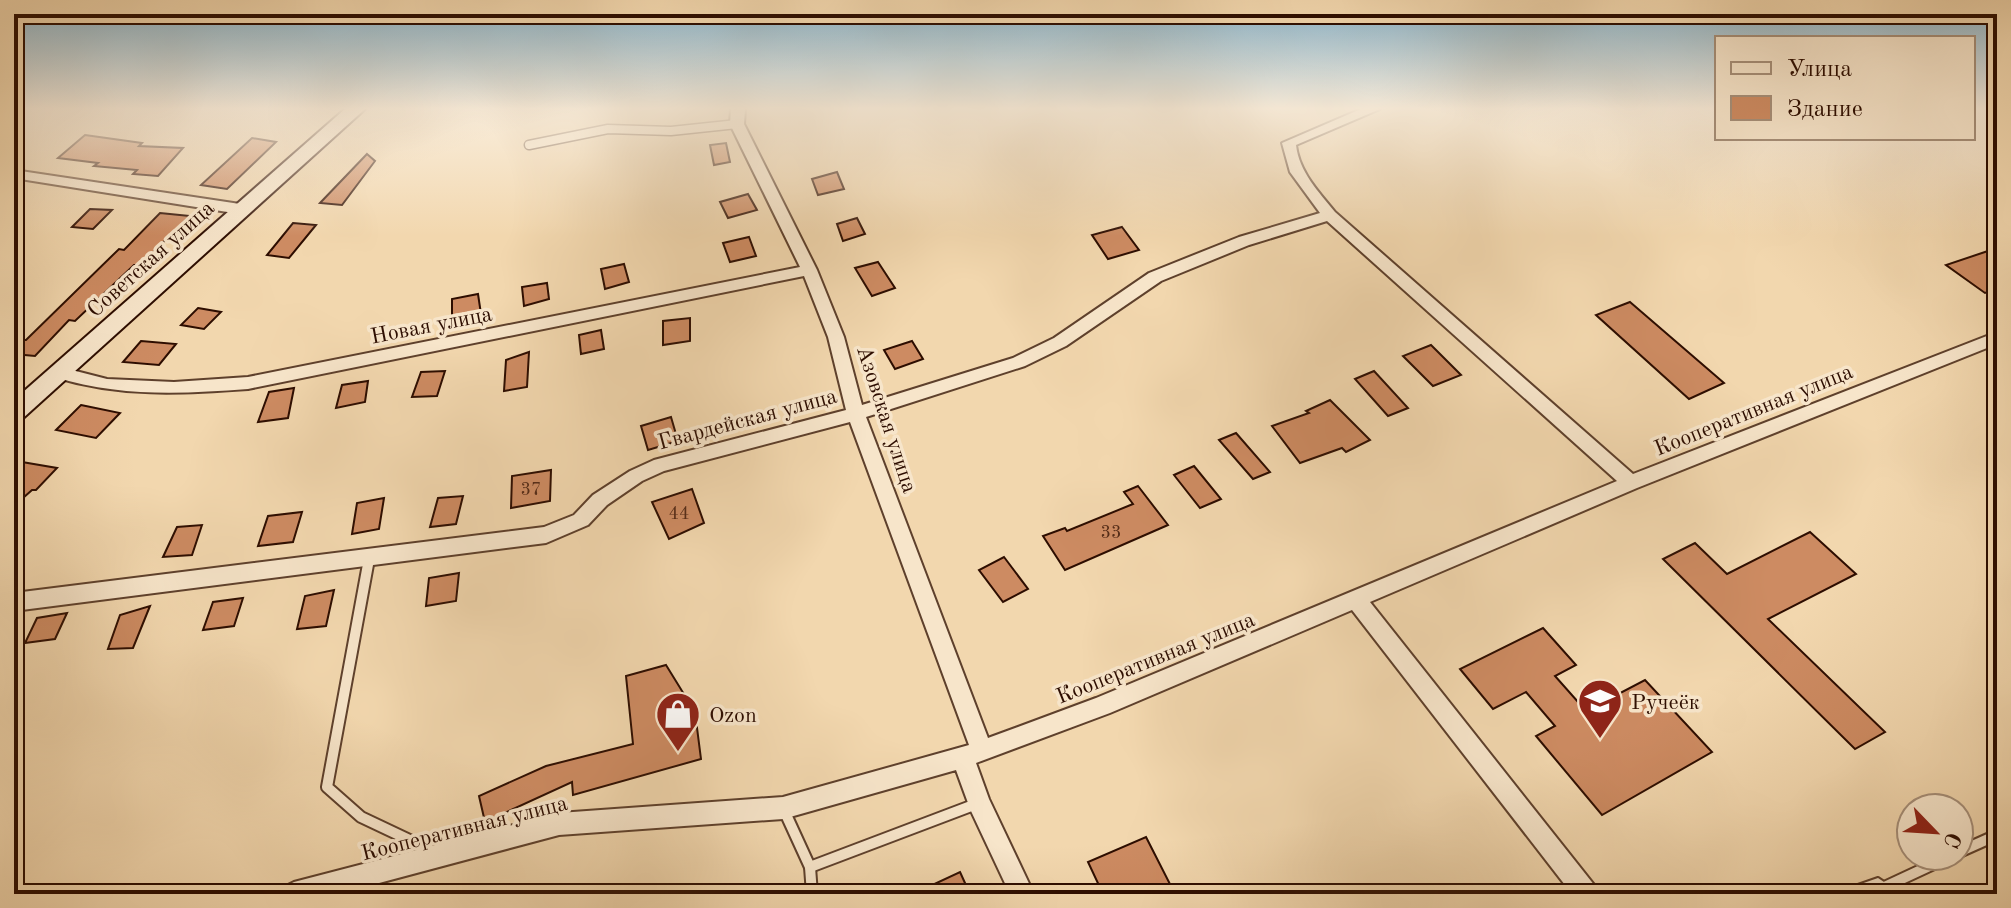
<svg xmlns="http://www.w3.org/2000/svg" width="2011" height="908" font-family="'Old Standard TT',serif">
  <style>
    .building { fill: #cd8b62; stroke: #2d0d00; stroke-width: 2 }
    .lines { fill: none; stroke-linecap: round; stroke-linejoin: round }
    .lane-far1-casing { stroke: #5e402c; stroke-width: 11 }
    .lane-casing { stroke: #5e402c; stroke-width: 14 }
    .street-casing { stroke: #5e402c; stroke-width: 4 }
    .secondary-casing { stroke: #2d0d00; stroke-width: 4 }
    .lane-far1 { stroke: #f7e5ca; stroke-width: 8 }
    .lane { stroke: #f7e5ca; stroke-width: 10 }
    .street { fill: #f7e5ca; fill-rule: evenodd }
    .secondary { fill: #f7e5ca; fill-rule: evenodd }
    .labels { text-anchor: middle; stroke-width: 7; stroke-linejoin: round; paint-order: stroke }
    .number-label { font-size: 18px; fill: #552c18 }
    .street-label { font-size: 22px; fill: #2d0d00; stroke: #f7e5ca }
    .poi-label { font-size: 22px; fill: #2d0d00; stroke: #f7e5ca; text-anchor: start }
  </style>
  <rect width="100%" height="100%" fill="#f2d7ae"/>
  <filter id="stains"><feTurbulence type="fractalNoise" baseFrequency=".0025" numOctaves="4"/><feColorMatrix values="0 0 0 0 .2 0 0 0 0 .09 0 0 0 0 .02 0 0 0 .5 -.17"/></filter>
  <radialGradient id="worn" r=".72"><stop offset=".6" stop-color="#630" stop-opacity="0"/><stop offset="1" stop-color="#630" stop-opacity=".3"/></radialGradient>
  <g class="building">
    <path d="M85 135 142 143 139 146 183 148 158 176 133 174 137 170 94 166 98 163 58 158Z"/>
    <path d="M252 138 276 142 227 189 201 185Z"/>
    <path d="M726 143 730 162 714 165 710 145Z"/>
    <path d="M367 154 375 161 342 205 320 203Z"/>
    <path d="M837 172 844 189 818 195 812 179Z"/>
    <path d="M748 194 757 210 728 218 720 202Z"/>
    <path d="M90 209 112 210 93 229 72 227Z"/>
    <path d="M160 213 190 216 140 265H134L75 321 69 320 35 356 14 354V349L22 340H26L119 249 124 250Z"/>
    <path d="M857 218 865 234 843 241 837 224Z"/>
    <path d="M293 223 316 225 289 258 267 255Z"/>
    <path d="M1122 227 1139 250 1108 259 1092 235Z"/>
    <path d="M749 237 756 256 730 262 723 243Z"/>
    <path d="M1997 248V289L1985 293 1946 265Z"/>
    <path d="M878 262 895 288 872 296 855 268Z"/>
    <path d="M624 264 629 282 605 289 601 269Z"/>
    <path d="M547 283 549 299 524 306 522 287Z"/>
    <path d="M478 294 481 314 452 319V299Z"/>
    <path d="M1630 302 1724 383 1689 399 1596 315Z"/>
    <path d="M198 308 221 312 204 329 181 325Z"/>
    <path d="M690 318V341L663 345V321Z"/>
    <path d="M601 330 604 349 581 354 579 335Z"/>
    <path d="M141 341 176 344 159 365 123 362Z"/>
    <path d="M912 341 923 359 895 369 884 350Z"/>
    <path d="M1431 345 1461 375 1433 386 1403 356Z"/>
    <path d="M529 352 527 387 504 391 506 360Z"/>
    <path d="M445 371 437 396 412 397 421 372Z"/>
    <path d="M1374 371 1408 408 1388 416 1355 379Z"/>
    <path d="M368 381 365 402 336 408 342 385Z"/>
    <path d="M294 388 288 418 258 422 269 392Z"/>
    <path d="M1330 400 1370 440 1346 452 1342 448 1300 463 1272 426 1309 413 1306 411Z"/>
    <path d="M81 405 120 413 96 438 56 430Z"/>
    <path d="M671 417 678 441 648 450 641 426Z"/>
    <path d="M1236 433 1270 472 1253 479 1219 440Z"/>
    <path d="M22 462 57 468 36 490H32L14 506V470Z"/>
    <path d="M1194 466 1221 499 1200 508 1174 475Z"/>
    <path d="M551 470 550 501 511 508 512 476Z"/>
    <path d="M1138 486 1168 525 1065 570 1043 536 1065 528 1067 531 1133 504 1124 492Z"/>
    <path d="M692 489 704 523 669 539 652 502Z"/>
    <path d="M463 496 456 524 430 527 438 498Z"/>
    <path d="M384 498 379 529 352 534 357 503Z"/>
    <path d="M302 512 293 542 258 546 268 516Z"/>
    <path d="M202 525 192 555 163 557 177 527Z"/>
    <path d="M1810 532 1856 574 1768 619 1885 732 1855 749 1663 559 1695 543 1727 574Z"/>
    <path d="M1004 557 1028 589 1003 602 979 570Z"/>
    <path d="M459 573 456 601 426 606 429 578Z"/>
    <path d="M334 590 326 626 297 629 305 596Z"/>
    <path d="M243 598 234 626 203 630 213 602Z"/>
    <path d="M150 606 133 648 108 649 120 615Z"/>
    <path d="M67 613 55 639 25 643 37 618Z"/>
    <path d="M1543 628 1576 665 1555 676 1586 711 1645 680 1712 752 1602 815 1536 736 1555 726 1526 692 1493 709 1460 669Z"/>
    <path d="M666 665 695 712 701 759 573 795 572 782 485 822 479 796 546 766 633 744 626 676Z"/>
    <path d="M1146 837 1175 894H1103L1088 862Z"/>
    <path d="M960 872 970 894H913Z"/>
  </g>
  <g class="lines">
    <g class="lane-far1-casing">
      <path id="lane-far1" d="M529 145 608 129 671 131 737 124"/>
    </g>
    <g class="lane-casing">
      <g id="lane">
        <path d="M369 559 327 787 361 817 437 853"/>
        <path d="M783 808 810 867 812 894"/>
        <path d="M1959 852 1997 835"/>
        <path d="M810 867 979 803"/>
        <path d="M1878 890 1951 856"/>
      </g>
    </g>
    <g class="street-casing">
      <g id="street">
        <path d="M731 109H745L744 124 817 270 844 337 862 405 1013 358 1054 338 1149 273 1239 237 1320 213 1290 172 1282 143 1361 109H1380L1296 145C1299 172 1319 192 1335 212L1633 474 1997 332V344L1637 488 1370 602 1595 886 1599 894H1572L1352 610 1110 713 976 763 989 799 1034 894H1010L971 811 956 770 783 819 559 835 338 894H282L286 886 294 882 559 813 783 797 969 745 850 422 664 471 642 481 607 505 588 525 546 543 14 611V593L544 527 574 515 593 495 630 471 654 460 846 410 828 337 804 276 248 389C180 394 120 397 54 377L52 373 60 367 107 379 174 382 248 377 800 267 730 124ZM1327 221 1617 481 1096 698 988 738 866 417 1025 366 1066 346 1161 281 1249 245Z"/>
        <path d="M14 170 240 204 247 209 240 214 14 178Z"/>
        <path d="M1878 878 1890 886 1894 894H1851L1855 886Z"/>
      </g>
    </g>
    <g class="secondary-casing">
      <path id="secondary" d="M345 109H365L22 419 14 422V400Z"/>
    </g>
    <use href="#lane-far1" class="lane-far1"/>
    <use href="#lane" class="lane"/>
    <use href="#street" class="street"/>
    <use href="#secondary" class="secondary"/>
  </g>
  <linearGradient id="sky" x2="0" y2="1"><stop stop-color="#89b6cf"/><stop offset="0.46" stop-color="#f9eddb"/><stop offset="1" stop-color="#f9eddb" stop-opacity="0"/></linearGradient>
  <rect width="2011" height="236" fill="url(#sky)"/>
  <defs>
    <g id="school-pin" transform="scale(2.3)"><path d="M0 17L-7.5 6A9.5 9.5 0 1 1 7.5 6Z" fill="#8f2418" stroke="#f7e5ca"/><path d="M0-5L7-2L0 1L-7-2ZM-4 1L0 2.5L4 1V4Q0 6-4 4Z" fill="#fff"/></g>
    <g id="shop-pin" transform="scale(2.3)"><path d="M0 17L-7.5 6A9.5 9.5 0 1 1 7.5 6Z" fill="#8f2418" stroke="#f7e5ca"/><path d="M-5-2.5h2.3a2.7 3.5 0 0 1 5.4 0H5L5.5 6h-11ZM-1.5-2.5h3a1.5 2.3 0 0 0-3 0Z" fill="#fff"/></g>
  </defs>
  <g fill-rule="evenodd">
    <use href="#school-pin" x="1600" y="701"/>
    <use href="#shop-pin" x="678" y="714"/>
  </g>
  <g class="labels">
    <g class="number-label">
      <text x="531" y="495">37</text>
      <text x="679" y="519">44</text>
      <text x="1111" y="538">33</text>
    </g>
    <g class="street-label">
      <text transform="translate(150 258) rotate(-42)" y="8">Советская улица</text>
      <text transform="translate(431 324) rotate(-11)" y="8">Новая улица</text>
      <text transform="translate(1753 409) rotate(-22)" y="8">Кооперативная улица</text>
      <text transform="translate(747 418) rotate(-15)" y="8">Гвардейская улица</text>
      <text transform="translate(888 419) rotate(72)" y="8">Азовская улица</text>
      <text transform="translate(1155 657) rotate(-22)" y="8">Кооперативная улица</text>
      <text transform="translate(464 827) rotate(-14)" y="8">Кооперативная улица</text>
    </g>
    <g class="poi-label">
      <text x="1631" y="709">Ручеёк</text>
      <text x="709" y="722">Ozon</text>
    </g>
  </g>
  <rect width="2011" height="908" fill="none" stroke="#f2d7ae" stroke-width="48"/>
  <rect x="16" y="16" width="1979" height="876" fill="none" stroke="#2d0d00" stroke-width="4"/>
  <rect x="24" y="24" width="1963" height="860" fill="none" stroke="#2d0d00" stroke-width="2"/>
  <rect x="1715" y="36" width="260" height="104" fill="#f7e5ca" stroke="#a68f79" stroke-width="2"/>
  <rect x="1731" y="62" width="40" height="12" fill="#f7e5ca" stroke="#a68f79" stroke-width="2"/>
  <text x="1787" y="76" font-size="24" fill="#2d0d00">Улица</text>
  <rect x="1731" y="96" width="40" height="24" fill="#cd8b62" stroke="#a68f79" stroke-width="2"/>
  <text x="1787" y="116" font-size="24" fill="#2d0d00">Здание</text>
  <g transform="translate(1935 832) rotate(115)"><circle r="38" fill="#f7e5ca" stroke="#a68f79" stroke-width="2"/>
  <path d="M0-6L14 30L0 20L-14 30Z" fill="#8f2418"/>
  <text y="-12" font-size="22" font-weight="bold" text-anchor="middle" fill="#2d0d00">С</text>
  </g>
  <rect width="100%" height="100%" filter="url(#stains)"/>
  <rect width="100%" height="100%" fill="url(#worn)"/>
</svg>
